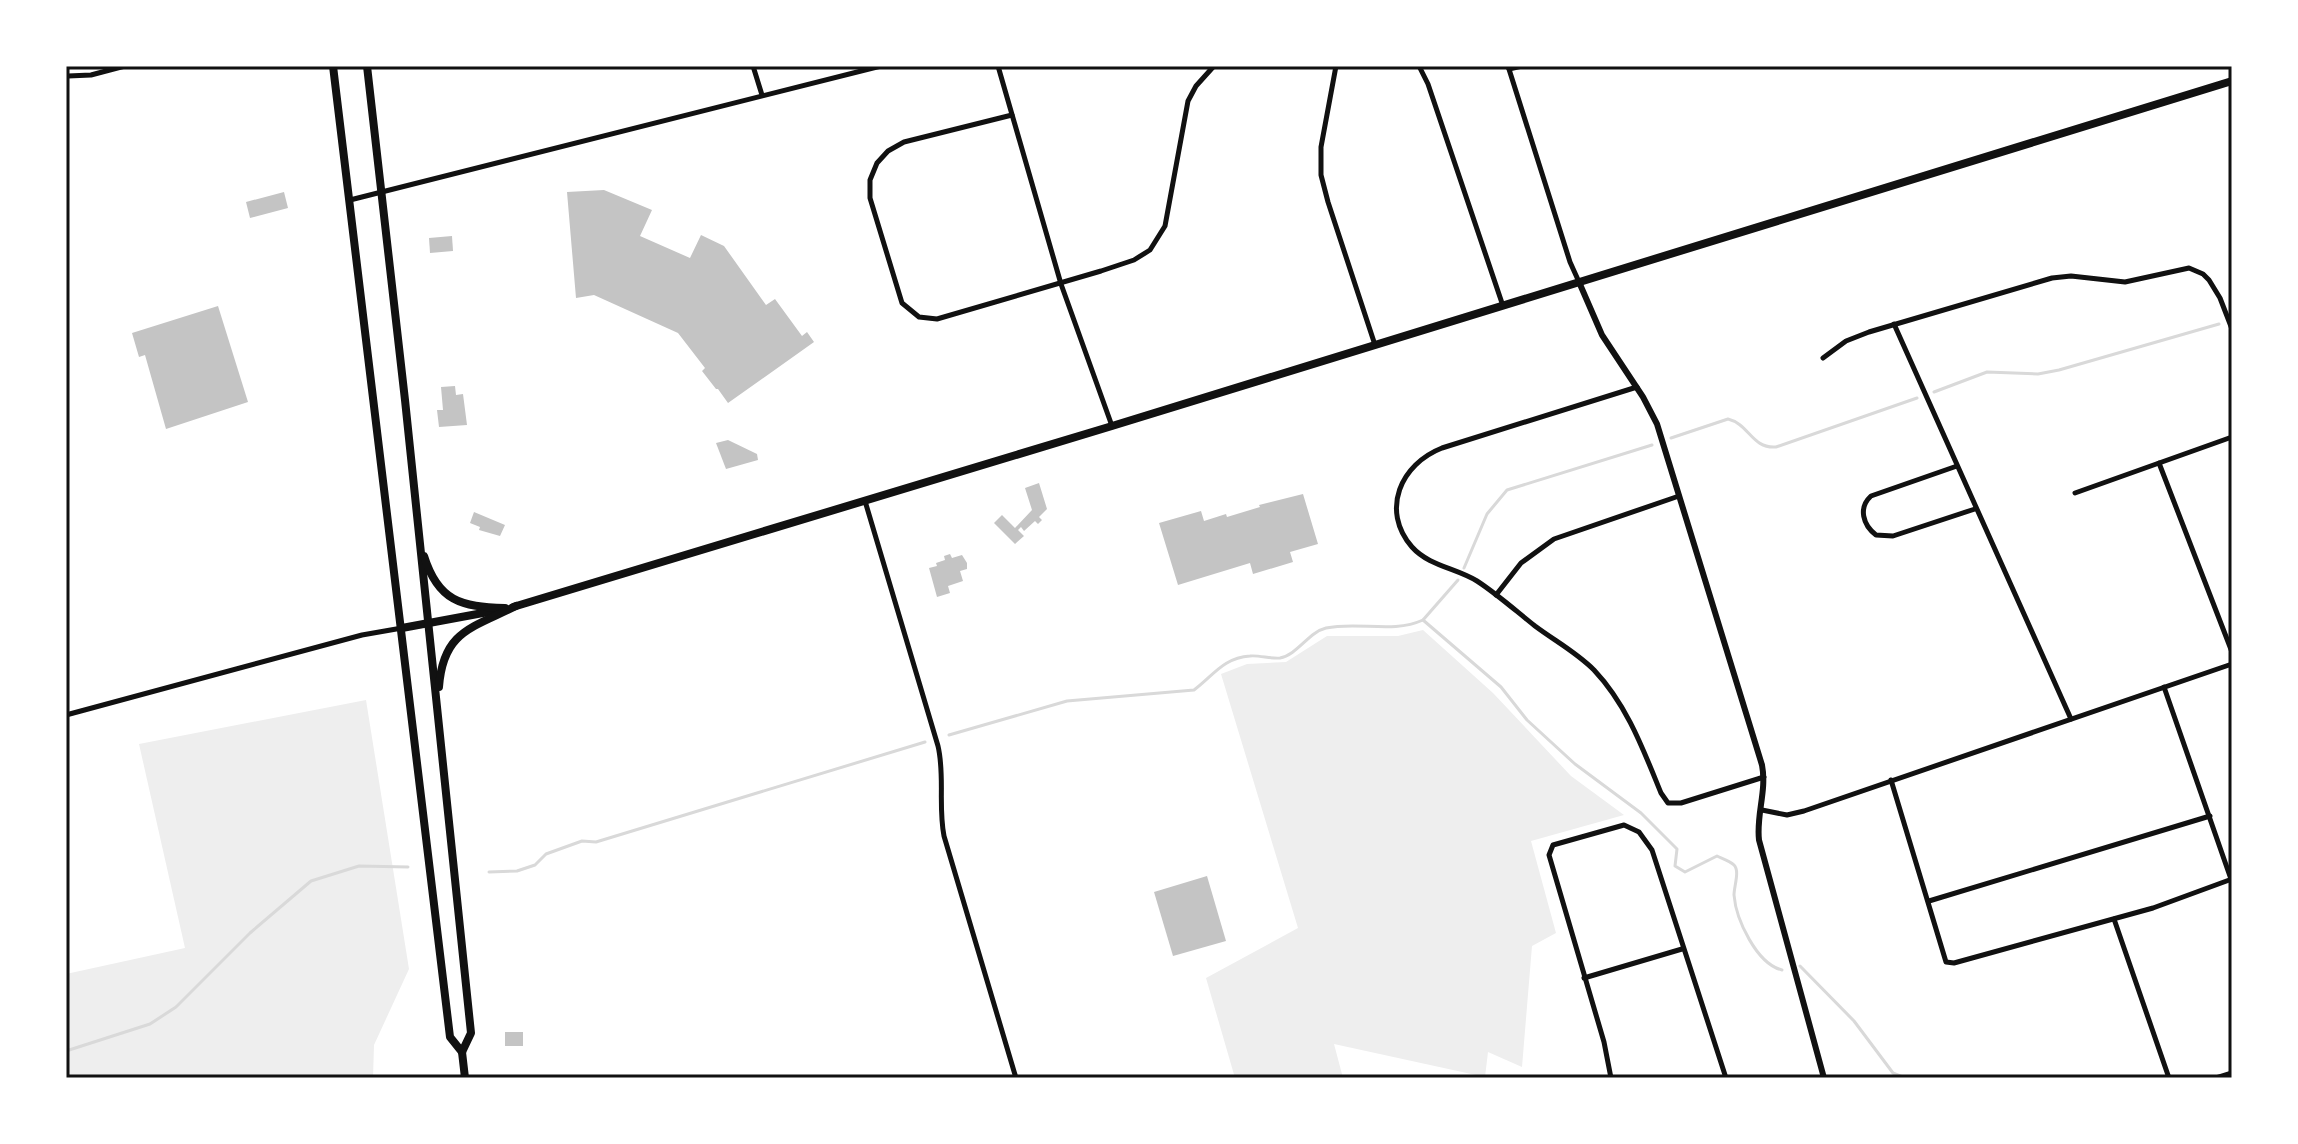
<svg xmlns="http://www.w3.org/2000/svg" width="2298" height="1144" font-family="'Titillium Web',sans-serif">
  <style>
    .green { fill: #eee }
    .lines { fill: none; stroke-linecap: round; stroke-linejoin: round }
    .stream { stroke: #d9d9d9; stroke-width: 3 }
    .building { fill: #c4c4c4 }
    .minor { stroke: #111; stroke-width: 5 }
    .tertiary { stroke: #111; stroke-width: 6 }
    .primary { stroke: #111; stroke-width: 8 }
    .trunk { stroke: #111; stroke-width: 8 }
    .neatline { fill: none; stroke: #111; stroke-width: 3 }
  </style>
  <rect width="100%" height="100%" fill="#fff"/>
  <g class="green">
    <path d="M1423 630 1493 693 1571 776 1624 815 1531 841 1556 933 1532 946 1522 1067 1488 1052 1485 1077 1334 1044 1343 1078H1235L1206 978 1298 928 1221 674 1247 664 1286 662 1327 636H1398Z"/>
    <path d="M366 700 409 969 374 1045 373 1078H66V974L185 948 139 744Z"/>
  </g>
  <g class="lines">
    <g class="stream">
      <path d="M1934 392 1987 372 2038 374 2059 370 2219 324"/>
      <path d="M1671 438 1728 419C1749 424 1752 449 1776 447L1917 398"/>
      <path d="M1464 568 1487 514 1507 490 1652 445"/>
      <path d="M1423 620 1458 580"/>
      <path d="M949 735 1067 701 1194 690C1214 675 1223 658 1250 656 1259 655 1271 659 1280 658 1297 655 1309 632 1326 628 1359 621 1392 634 1423 620L1501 687 1527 720 1575 764 1641 813 1677 849 1675 866 1685 872 1717 856C1721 858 1730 861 1734 865 1740 871 1734 886 1734 895 1736 920 1757 964 1782 970"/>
      <path d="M489 872 517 871 535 865 546 854 582 841 596 842 925 742"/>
      <path d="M1800 966 1854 1021 1893 1073 1905 1078"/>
      <path d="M66 1051 150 1024 176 1007 250 933 311 881 359 866 408 867"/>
    </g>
  </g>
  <g class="building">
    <path d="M604 190 652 210 640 236 690 258 701 235 724 246 766 305 775 299 802 336 807 332 814 342 728 403 718 389H716L702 371 705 368 678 333 594 295 576 298 567 192Z"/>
    <path d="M284 192 288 208 250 218 246 202Z"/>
    <path d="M452 236 453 251 430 253 429 238Z"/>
    <path d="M218 306 248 402 166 429 145 355 139 357 132 333Z"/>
    <path d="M455 386 456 395 463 394 467 425 439 427 437 410H443L441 387Z"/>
    <path d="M728 440 757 454 758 460 726 469 716 443Z"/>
    <path d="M1039 483 1047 509 1039 517 1042 520 1038 524 1035 521 1024 531 1021 527 1018 530 1024 536 1015 544 994 523 1002 515 1015 528 1032 510 1025 488Z"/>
    <path d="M1303 494 1318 544 1290 552 1293 562 1253 574 1250 563 1178 585 1159 523 1201 511 1204 521 1226 514 1227 517 1260 507 1259 505Z"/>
    <path d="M474 512 505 525 500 536 479 530 480 527 470 523Z"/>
    <path d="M950 554 952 558 962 555 967 563V569L960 571 963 581 948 586 950 593 937 597 929 568 937 566 936 563 945 560 944 556Z"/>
    <path d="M1207 876 1226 941 1173 956 1154 892Z"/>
    <rect x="505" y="1032" width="18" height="14"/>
  </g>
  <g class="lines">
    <g class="minor">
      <path d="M753 66 762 95"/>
      <path d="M998 66 1061 284 1112 426"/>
      <path d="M1336 66 1321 147V175L1328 202 1375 345"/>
      <path d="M1419 66 1428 84 1503 306"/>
      <path d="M1508 66 1570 262 1579 282"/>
      <path d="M1509 69 1522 66"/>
      <path d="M68 76 91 75 125 66"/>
      <path d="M1012 115 904 142 888 151 877 163 870 180V198L902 303 919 317 937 319 1101 271 1134 260 1150 250 1165 226 1188 101 1196 86 1214 66"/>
      <path d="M350 200 881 66"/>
      <path d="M1894 324 2071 719"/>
      <path d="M1823 358 1846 341 1869 332 2052 278 2071 276 2125 282 2189 268 2203 274 2209 280 2220 298 2232 329"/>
      <path d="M1637 387 1442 448C1401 464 1380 510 1412 547 1429 566 1456 568 1477 581 1497 594 1516 611 1535 626 1555 641 1576 652 1594 670 1627 705 1643 749 1661 793L1668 803H1681L1764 777"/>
      <path d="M2159 463 2232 652"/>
      <path d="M1957 466 1871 496C1858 508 1863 525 1876 535L1893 536 1975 509"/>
      <path d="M2075 493 2232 437"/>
      <path d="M865 501 938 746C945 775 938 806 944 836L1016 1078"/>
      <path d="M1496 595 1521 563 1554 539 1679 496"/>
      <path d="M2164 687 2232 882"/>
      <path d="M66 715 362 635 402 628"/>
      <path d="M1891 780 1946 962 1954 963 2153 908 2232 879"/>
      <path d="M1762 810 1787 815 1804 811 2232 664"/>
      <path d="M1929 901 2210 816"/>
      <path d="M2114 919 2169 1078"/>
      <path d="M1584 978 1682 949"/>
      <path d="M1611 1078 1604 1042 1549 855 1553 845 1624 825 1639 832 1652 850 1726 1078"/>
      <path d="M2216 1078 2232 1073"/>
    </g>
    <path class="tertiary" d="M1579 282 1602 335 1643 397 1657 424 1762 765C1767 791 1756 815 1759 840L1824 1078"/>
    <g class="primary">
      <path d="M513 607 1112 426 2232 81"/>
      <path d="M402 628 499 610"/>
    </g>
    <g class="trunk">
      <path d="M333 66 450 1037 462 1052"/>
      <path d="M367 66 405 400 471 1033 462 1052 465 1078"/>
      <path d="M424 556C438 601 461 607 505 608"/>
      <path d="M439 687C443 631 472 628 516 606"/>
    </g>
  </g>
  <rect width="2298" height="1144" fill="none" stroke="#ffffff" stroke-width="136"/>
  <rect x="68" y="68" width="2162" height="1008" class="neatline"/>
</svg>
